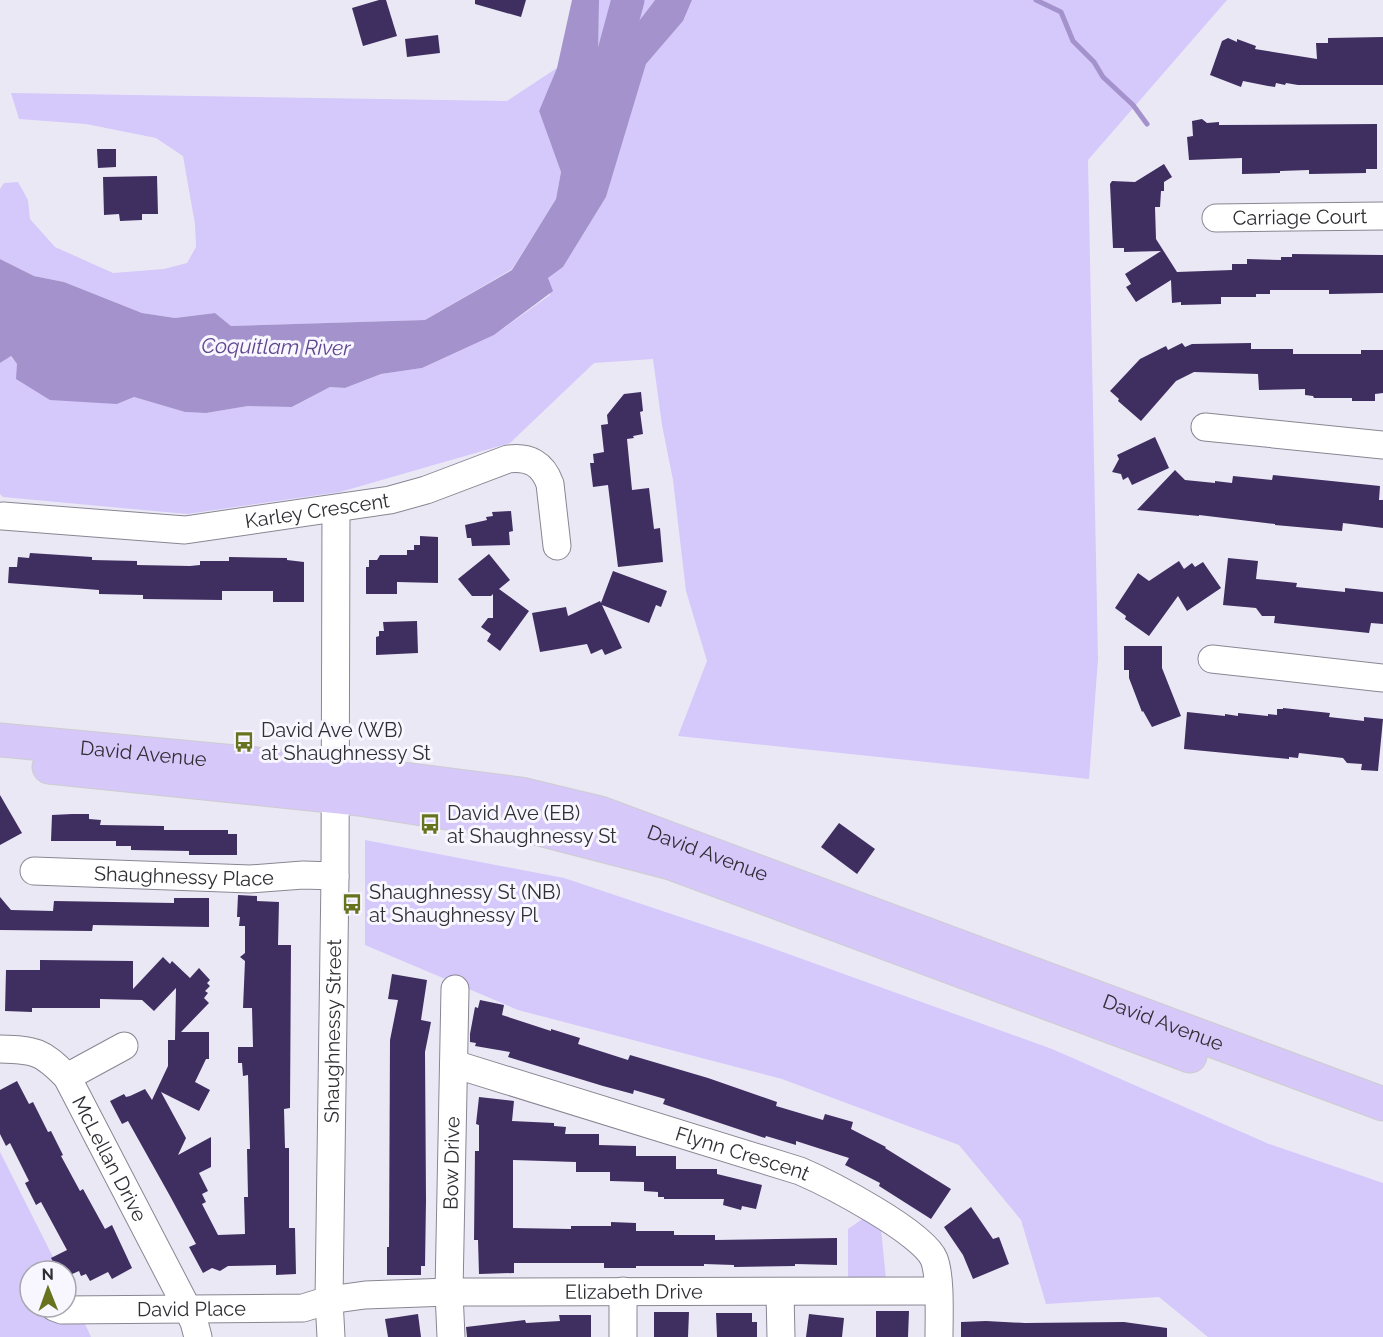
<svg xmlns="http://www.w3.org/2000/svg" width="1383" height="1337" font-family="Raleway,sans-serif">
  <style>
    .green { fill: #d5c8fa }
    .water { fill: #a392cc }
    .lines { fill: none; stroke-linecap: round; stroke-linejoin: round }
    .stream { stroke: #a392cc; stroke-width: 5 }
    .river { stroke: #a392cc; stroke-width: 33 }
    .building { fill: #3f2e60 }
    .minor-casing { stroke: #898692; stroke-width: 29 }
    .major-casing { stroke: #cdcdce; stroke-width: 35 }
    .minor { stroke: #fff; stroke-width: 27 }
    .major { stroke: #d7c8fa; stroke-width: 33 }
    .labels { text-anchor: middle; stroke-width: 6; stroke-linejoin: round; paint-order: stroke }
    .street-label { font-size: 20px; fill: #302f34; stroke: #f8f6ff }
    .poi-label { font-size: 20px; fill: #302f34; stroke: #f8f6ff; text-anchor: start }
    .water-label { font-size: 21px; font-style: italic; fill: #60478f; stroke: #f8f6ff }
  </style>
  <rect width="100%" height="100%" fill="#ebe8f6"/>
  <g class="green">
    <path d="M599 0H655L628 37 623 47 617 73 603 69 598 63Z"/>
    <path d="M692 0H1227L1088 160 1098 659 1089 779 678 736 707 661 686 591 673 480 662 425 653 359 594 363 510 443 340 492 187 514 3 497 0 494V363L10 356 17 364 117 404 134 397 185 412 206 413 248 406 293 407 330 387 345 388 381 374 422 368 494 335 550 295 548 278 563 267 606 197 646 64 683 21Z"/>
    <path d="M557 68 539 111 561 172 556 199 512 269 425 320 231 326 215 313 175 318 142 313 64 282 34 276 0 259V189L4 183 18 182 28 200 30 219 55 247 113 273 164 269 187 263 196 247 195 224 183 156 156 138 86 124 19 119 11 93 507 101Z"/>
    <path d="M365 840 564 878 755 942 1052 1049 1269 1144 1383 1183V1337H1208L1159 1297 1046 1304 1021 1220 959 1145 782 1079 518 1010 365 945Z"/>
    <path d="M0 1152 60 1271H30V1307H66V1283L91 1337H0Z"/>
    <path d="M864 1218 881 1229 886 1279H848V1229Z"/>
  </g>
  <path class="water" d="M572 0H599L598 63 603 69 617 73C622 65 621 54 624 45 631 29 645 14 655 0H692L683 21 646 64 606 197 563 267 548 278 553 291 494 335 422 368 381 374 345 388 330 387 292 407 248 406 206 413 185 412 134 397 117 404 50 400 16 379 17 364 11 356 0 363V259L34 276 64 282 142 313 175 318 215 313 231 326 425 320 512 270 556 199 561 172 539 111 557 68Z"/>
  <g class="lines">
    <path class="stream" d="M1036 0 1061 12 1073 41 1094 62 1103 77 1133 105 1147 124"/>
    <path class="river" d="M597 114 628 0"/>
  </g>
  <g class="building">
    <path d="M379 0H386L397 36 363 46 352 8Z"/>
    <path d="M475 0H526L521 17 475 4Z"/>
    <path d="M438 35 440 53 407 57 405 39Z"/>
    <path d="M1383 37V85H1298L1286 83 1285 85 1276 83 1275 87 1268 86 1243 81 1241 87 1210 75 1222 41 1228 38 1237 42V39L1256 46 1255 49 1317 59 1316 43H1328V38Z"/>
    <path d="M1202 119 1207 123 1219 122V125L1377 124V169H1366V173L1309 174V170L1280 171V173L1242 174V158L1189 160 1187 137 1193 136 1192 121Z"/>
    <path d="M97 149H116V167L98 168Z"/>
    <path d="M1164 164 1172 177 1164 182V191H1161L1160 207H1155L1156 239 1177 272 1232 270V264H1247V259L1281 260V257H1292V254L1383 255V293L1329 294V290H1270V294H1256V297H1221V304L1181 305V302L1172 303 1171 280 1136 302 1126 287 1131 284 1125 274 1161 251 1124 252V248H1113L1110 184 1112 181 1135 182Z"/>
    <path d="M157 176 158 214H142V220L120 221 119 214 104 215 103 177Z"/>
    <path d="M1182 343 1185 347 1192 344 1251 343V349H1293V354H1361V350H1383V393L1375 394V401H1352V398H1314L1313 396 1305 395V389L1259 390 1258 374 1194 372 1176 381 1141 421 1118 401 1119 399 1110 391 1140 359 1166 346 1168 350Z"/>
    <path d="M641 392 643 411 640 412 643 434 633 436 634 438 627 439 632 490 649 488 654 529 660 528 663 562 618 567 608 485 593 487 590 463H594L593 454 604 452 601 425 608 424 607 415 615 405 624 394Z"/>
    <path d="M1155 437 1169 468 1132 485 1128 477 1123 480 1121 474 1112 472 1119 459 1117 455Z"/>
    <path d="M1175 470 1185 480 1215 483V481L1232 483 1233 476 1272 480 1273 475 1380 486 1379 500H1383V528L1343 523 1342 531 1275 525V524L1199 515V516L1137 510Z"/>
    <path d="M511 511 513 531 509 532 510 545 472 546 471 538H467L465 525 487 520 486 517 493 516 492 512Z"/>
    <path d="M420 536 438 537V583L397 582V594H366V567H369V560H377L380 555H407V550H414V545H420Z"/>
    <path d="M30 553 92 557V560L137 561V565L190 566 200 565V561H229V557L287 558V560L304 562V602H273V591H222V600L143 599V595L99 594V590L8 583 9 567H17L18 557 29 558Z"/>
    <path d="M489 554 510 580 499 589 529 611 500 651 487 641 491 634 481 627 488 618H493V594L491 596H472L458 579Z"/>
    <path d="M1228 558 1258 561 1256 579 1297 583 1296 587 1345 592V588L1383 592V624L1371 623 1369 633 1274 623 1275 616H1262L1256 608 1223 605Z"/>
    <path d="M1179 561 1184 569 1192 563 1195 567 1203 562 1221 588 1187 611 1178 596 1149 636 1125 619 1126 616 1115 608 1138 573 1149 581Z"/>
    <path d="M613 571 667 591 661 607 656 605 649 623 602 605 622 648 605 655 602 649 591 654 587 644 540 652 532 613 566 607 568 616 600 601 601 603Z"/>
    <path d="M417 621 418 653 376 655V637L379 636V631H384L383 622Z"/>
    <path d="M1124 646H1162V668L1181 716 1152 727 1143 711 1142 712 1129 678V670H1124Z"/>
    <path d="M1283 708 1330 713 1329 717 1364 721V717L1383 719 1378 771 1361 770 1362 764 1347 763 1343 758 1299 753 1298 758 1289 757V759L1184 749 1187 712 1225 716V714L1238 716V713L1268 716V714L1277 715V709H1283Z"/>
    <path d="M0 795 22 833 0 845Z"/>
    <path d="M72 814H89V819L101 820 100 825 164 826V830H228V834H237V855H189V851L131 850V846H116V841H51L52 815Z"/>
    <path d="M839 823 875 849 857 874 821 847Z"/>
    <path d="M238 895 257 896V901L279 902 278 945H291L290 1108 284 1109 285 1148H289V1228H295L296 1274 276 1275V1265L228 1266 220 1271 212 1268 203 1273 189 1247 196 1244 170 1196 128 1121 122 1124 110 1101 124 1094 126 1097 130 1096 145 1089 152 1100 168 1066V1040H175L176 988 154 1011 142 1000 100 999V1008H32V1012L5 1011 6 970H40V960L133 961V989L163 957 170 964 172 961 190 978 199 968 210 980 207 983 210 986 205 991 208 993 204 998 209 1003 181 1032H209V1059H206L195 1082 210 1090 199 1111 161 1092 186 1138 178 1155 211 1137V1167L199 1173 208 1191 202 1194 206 1202 202 1204 218 1235 245 1234 244 1197H248L247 1149H250L248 1075 243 1076 242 1063H238V1047H253L252 1008H243L245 961 240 957 245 953V926H239L240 917H237Z"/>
    <path d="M0 897 11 910 53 911 54 901 174 903V898H209V927L93 925 92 931 0 930Z"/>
    <path d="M392 974 427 980 421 1020 431 1022 425 1052 426 1200 425 1266H421V1275H387V1247H389L390 1040 398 1000 388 999Z"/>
    <path d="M480 1000 504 1005 502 1015 551 1031V1029L580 1038 578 1044 628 1060 630 1055 708 1078 777 1102 776 1106 823 1120 825 1114 853 1122 851 1129 886 1147 885 1148 951 1189 931 1219 879 1186 880 1183 845 1165 849 1158 796 1141V1145L766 1136 765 1138 663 1104 665 1099 634 1090 633 1094 603 1086 508 1057 510 1052 475 1046 476 1043 470 1042V1034L475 1007 478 1008Z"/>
    <path d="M17 1081 29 1104 33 1102 48 1132 51 1131 63 1155 61 1156 80 1191 83 1189 105 1229 112 1225 132 1268 112 1279 108 1272 90 1281 86 1274 81 1276 79 1271 70 1275 68 1271H58L51 1258 67 1250 41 1202 36 1205 25 1183 29 1181 10 1143 6 1146 0 1134V1090Z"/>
    <path d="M479 1097 514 1101 512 1121 554 1123V1126L566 1127 565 1134H599V1145L636 1146V1156H676V1169H717V1174L762 1185 756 1209 742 1206 741 1210 723 1205 724 1199H664V1197H658V1192L644 1191V1182L610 1181V1172H576V1162L513 1160V1228L571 1229V1226H611V1222L636 1223V1231H674V1235H715V1240L837 1238V1265L795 1264V1266L734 1267V1265L704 1264V1266H636V1268H604V1263H514V1273L479 1274 478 1240H474L475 1151H479V1125L476 1124Z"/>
    <path d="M971 1207 993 1239 999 1237 1009 1264 973 1279 963 1255 944 1227Z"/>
    <path d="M876 1311H909L908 1337H876Z"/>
    <path d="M654 1312H689L688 1337H654Z"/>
    <path d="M716 1313H752V1322H757V1337H717Z"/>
    <path d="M418 1314 421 1337H388L385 1319Z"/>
    <path d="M809 1314 844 1318 842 1337H806Z"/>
    <path d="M559 1315H591V1337H467L466 1327 525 1320 526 1323 560 1321Z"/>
    <path d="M986 1321 1025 1323 1124 1322 1167 1328V1337H961V1322Z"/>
  </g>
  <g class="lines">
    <g class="minor-casing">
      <g id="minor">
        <path id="s1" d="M1216 218 1383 216"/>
        <path d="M1205 427 1383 445"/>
        <path id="s2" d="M3 516 185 530 390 500 426 490 508 459C529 456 543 464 550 484L557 546"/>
        <path d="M1212 659 1383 678"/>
        <path id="s3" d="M34 871 250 879 303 875 335 876"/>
        <path id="s4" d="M0 1049C35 1050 42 1051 67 1077L187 1308 194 1322 198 1337"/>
        <path id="s5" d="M454 1064 800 1171C828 1183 923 1232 934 1259 941 1277 939 1316 939 1337"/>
        <path d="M67 1077 124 1046"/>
        <path d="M623 1291V1337"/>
        <path d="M780 1293 781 1337"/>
        <path id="s6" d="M54 1307 62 1310 303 1308 329 1300 365 1295 449 1292 938 1291"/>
        <path id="s7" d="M331 1337 329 1300 335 876 336 509"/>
        <path id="s8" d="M451 1337 449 1292 455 989"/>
      </g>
    </g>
    <g class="major-casing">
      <g id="major">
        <path id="s9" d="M0 740 364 774 521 794 600 813 1383 1104"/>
        <path d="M49 767 359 799 524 825 671 863 1190 1056"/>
      </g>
    </g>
    <use href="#minor" class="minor"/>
    <use href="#major" class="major"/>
  </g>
  <defs>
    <g id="bus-bare" transform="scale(1.62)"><path d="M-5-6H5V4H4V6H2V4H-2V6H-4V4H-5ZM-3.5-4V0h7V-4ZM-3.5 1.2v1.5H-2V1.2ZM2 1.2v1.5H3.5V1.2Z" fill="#67731e" stroke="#f8f6ff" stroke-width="2.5" paint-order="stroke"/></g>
  </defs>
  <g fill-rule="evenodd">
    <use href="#bus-bare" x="244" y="742"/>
    <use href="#bus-bare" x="430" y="824"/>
    <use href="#bus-bare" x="352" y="904"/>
  </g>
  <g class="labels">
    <g class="street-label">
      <text dy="7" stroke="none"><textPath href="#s1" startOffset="84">Carriage Court</textPath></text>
      <text dy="7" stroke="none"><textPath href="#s2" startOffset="316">Karley Crescent</textPath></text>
      <text dy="7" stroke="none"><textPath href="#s9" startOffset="144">David Avenue</textPath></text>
      <text dy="7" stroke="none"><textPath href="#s9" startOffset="720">David Avenue</textPath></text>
      <text dy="7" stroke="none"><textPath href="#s3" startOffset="150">Shaughnessy Place</textPath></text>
      <text dy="7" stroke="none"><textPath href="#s9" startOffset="1206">David Avenue</textPath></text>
      <text dy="7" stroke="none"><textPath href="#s7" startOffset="306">Shaughnessy Street</textPath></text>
      <text dy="7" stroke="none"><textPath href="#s5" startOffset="302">Flynn Crescent</textPath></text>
      <text dy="7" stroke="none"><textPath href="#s4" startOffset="168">McLellan Drive</textPath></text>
      <text dy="7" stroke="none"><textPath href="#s8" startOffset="174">Bow Drive</textPath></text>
      <text dy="7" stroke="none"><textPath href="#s6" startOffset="582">Elizabeth Drive</textPath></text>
      <text dy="7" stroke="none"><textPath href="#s6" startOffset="138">David Place</textPath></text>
    </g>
    <g class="poi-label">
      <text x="261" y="737">David Ave (WB)<tspan x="261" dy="23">at Shaughnessy St</tspan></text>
      <text x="447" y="820">David Ave (EB)<tspan x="447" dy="23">at Shaughnessy St</tspan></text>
      <text x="369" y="899">Shaughnessy St (NB)<tspan x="369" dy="23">at Shaughnessy Pl</tspan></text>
    </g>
    <g class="water-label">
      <text transform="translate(276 347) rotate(1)" y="7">Coquitlam River</text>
    </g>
  </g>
  <g transform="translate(48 1289) rotate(359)"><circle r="28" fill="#f8f6ff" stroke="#a8a6ae" stroke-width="1.5"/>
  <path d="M0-4.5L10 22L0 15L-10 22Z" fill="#67731e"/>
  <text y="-9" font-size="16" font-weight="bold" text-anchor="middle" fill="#302f34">N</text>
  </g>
</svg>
